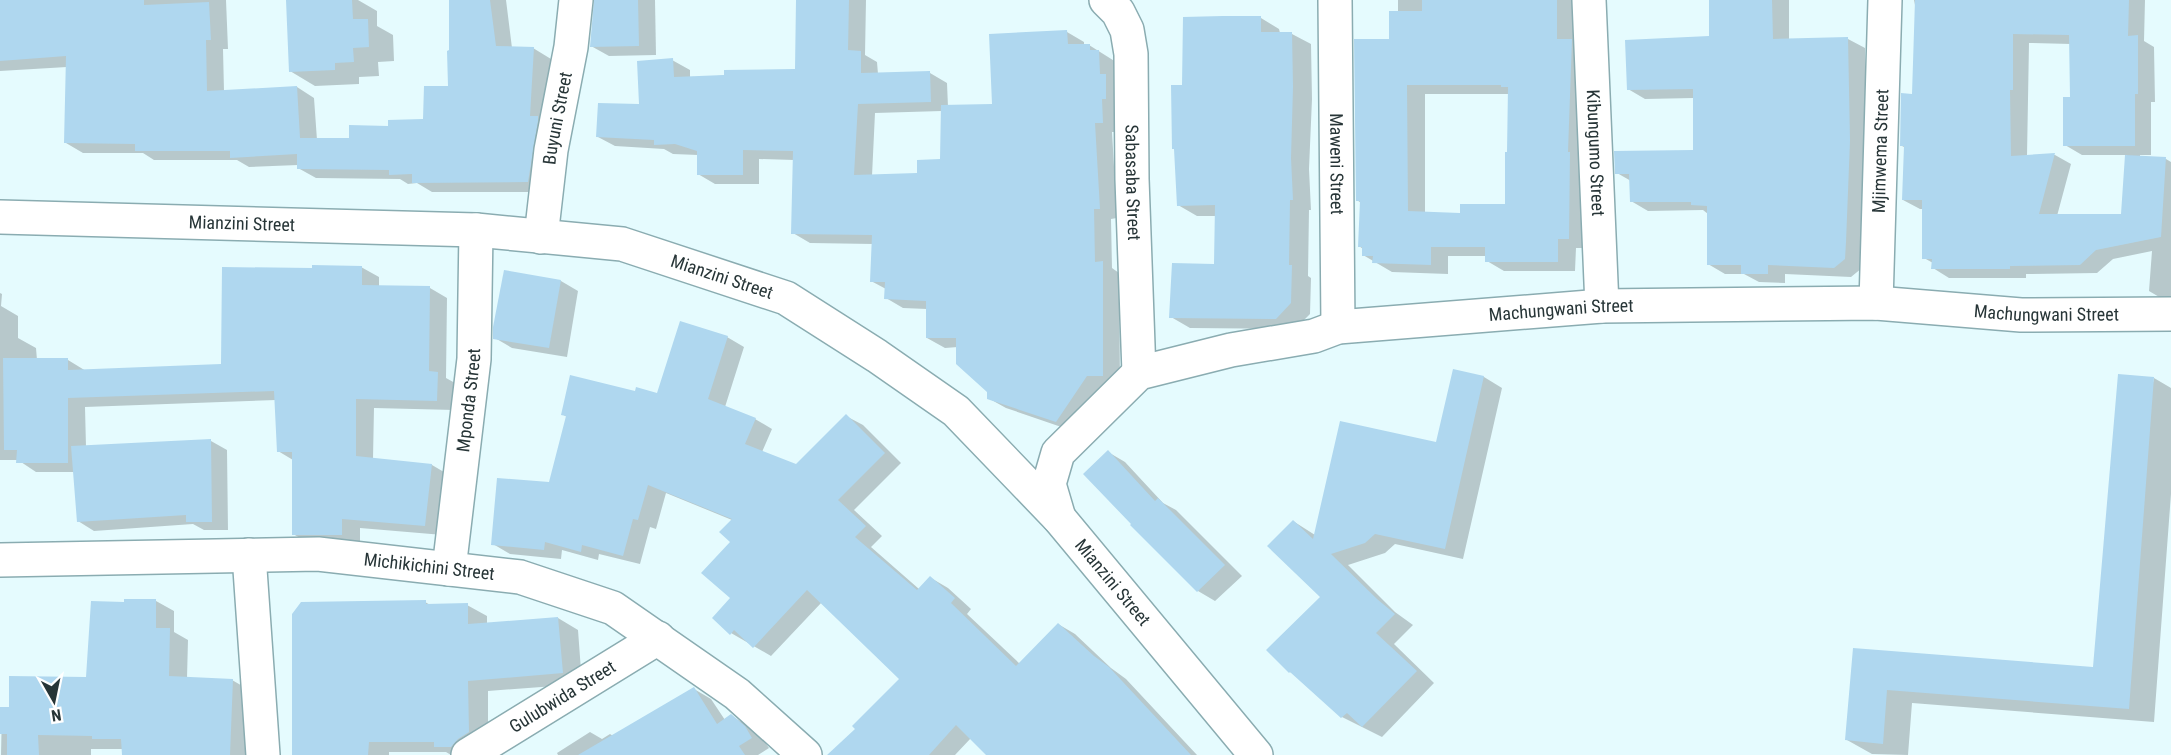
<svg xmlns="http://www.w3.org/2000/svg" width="2171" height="755" font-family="'Roboto Condensed',sans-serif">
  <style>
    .shadow { fill: #0003; fill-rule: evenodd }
    .building { fill: #afd7ef; fill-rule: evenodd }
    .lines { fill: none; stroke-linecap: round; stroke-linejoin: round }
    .minor-casing { stroke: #8aacb1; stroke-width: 36 }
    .minor { stroke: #fff; stroke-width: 33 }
    .labels { text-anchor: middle; stroke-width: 5; stroke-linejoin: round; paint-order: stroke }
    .street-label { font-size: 18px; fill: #273537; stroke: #fff }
  </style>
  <rect width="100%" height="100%" fill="#e5fbfe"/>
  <g class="shadow">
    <path d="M0 0H226L228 49H223L224 91 297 87 314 98 317 140H350L390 128 424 121 450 88V0H506L512 48H533L551 59 546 192H432L417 183 408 184 400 179 316 178 298 168V165L249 167 237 160H154L143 153H83L66 143 67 67 0 71Z"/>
    <path d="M288 0H358L377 11V26L393 35 394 61 378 62 379 76 359 77V84L315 86 290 71Z"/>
    <path d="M596 0H655L656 55 609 56 591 46Z"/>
    <path d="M798 0H866L865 55 877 62 878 74 930 73 947 83 948 107 993 106 1067 32 1084 42V45H1089L1116 62 1120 132H1112L1117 218 1111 219 1112 268 1119 273 1120 385 1073 431 1006 408 988 398V391L958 347 945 348 927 338V309L903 308 886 298V289L871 281 873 244 810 243 793 233 794 160 759 159V184H715L698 174V155L673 154 664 149 615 146 598 137 641 106 672 60 690 70V78L796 70ZM942 111V161L919 174 872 176 875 113Z"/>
    <path d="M1398 0H1575L1586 248H1576L1575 271H1504L1487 261V256H1448V274L1392 272 1363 255V249L1359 246 1361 203 1357 200 1398 12ZM1425 94H1510L1506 206 1462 214 1425 213Z"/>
    <path d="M1711 0H1789V40L1848 39 1865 48 1866 151 1862 268 1851 277 1785 274V283L1759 282 1744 274H1725L1708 264V214L1703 210 1648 211 1631 201V181L1617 173 1694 151V98L1645 99 1628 89 1711 37Z"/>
    <path d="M1914 0H2145L2144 41 2154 47 2155 102H2151V155H2140V157L2166 159 2171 162V301H2166L2149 291 2152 251 2113 259 2097 273 2026 274V278H1949L1933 268V263L1924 258V209H1920L1903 200 1906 148 1902 146 1914 95 1916 10ZM2029 43 2071 44 2072 99 2065 145 2082 155H2127L2123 216H2057L2071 164 2055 155 2027 156Z"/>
    <path d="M1261 18 1279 29 1280 33 1292 34 1311 44 1312 99 1309 169 1311 210H1309L1308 276 1311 278 1310 314 1295 329 1190 328 1171 317 1216 266V216H1197L1178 205 1183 86Z"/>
    <path d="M361 267 379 277V287L430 288 447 298 446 378 455 383 454 410 374 408 373 459 432 465 449 475 443 535 360 528V544H311L293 534V460L278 451 276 400 85 407 86 447 211 441 227 450 228 530H204L193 524 94 531 78 521 75 472H36L18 460H0V293L2 294 1 306 18 316V338L36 348 37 360H68L86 371 222 365 313 270Z"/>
    <path d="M505 271 561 281 578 291 567 357 512 348 495 338Z"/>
    <path d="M727 337 744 347 725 407 755 419 772 429 762 452 796 465 846 416 863 425 901 463 854 510 882 536 871 547 919 589 931 578 948 588 971 609 967 614 1020 664 1058 624 1075 634 1111 668 1126 679 1197 755H988L971 738 955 755H864L902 679 822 602 771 656 731 633 714 617 732 598V520L666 493 656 529 650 527 640 564 599 554 598 560 562 550 561 559 510 554 493 544 550 484 567 417 562 414 636 393 658 395Z"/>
    <path d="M1454 370 1484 377 1502 388 1463 559 1395 544 1385 553 1348 565 1395 612 1413 625 1394 644 1434 683 1382 737 1342 717 1299 677 1290 672 1322 597 1293 521 1315 535 1437 444Z"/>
    <path d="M2154 378 2171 388V494L2154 722 1912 703 1908 755 1872 754 1847 740 1855 649 2094 669Z"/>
    <path d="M1108 452 1125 462 1163 503 1176 510 1242 576 1215 601 1198 591 1132 525Z"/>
    <path d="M126 601H156L174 611V632L188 640 187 678 232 680 251 691 255 755H123V749H91V755H1L2 708H10L87 679Z"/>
    <path d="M425 602 432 606 467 605 487 616V624L558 618 578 630 582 684 488 691V744L474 755H451L446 752H389V755H293Z"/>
    <path d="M694 689 711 699 725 720 731 716 749 726 762 738 769 748 758 755H558L557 753 590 732 602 739 610 734 613 736Z"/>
  </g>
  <g class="building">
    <path d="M0 0H144V5L209 2 211 40H206L207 91 297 86 300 138H349V125L388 126V120L423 119 424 86H448L447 51 449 50V0H490L496 46 534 47 530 116H538V121L528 182 412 183V174L389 175V170L297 169V154L230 158V151H135V144L64 143 66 56 0 61Z"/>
    <path d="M286 0H352L353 19H368L369 47 353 48 354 62 335 63V70L289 72Z"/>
    <path d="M594 0H638L639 46 590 47Z"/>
    <path d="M796 0H849L848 50 861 51V73L930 71 931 102 858 104 854 175 917 173V160L940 159 941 105 992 104 989 34 1067 30 1068 44H1090V50H1099L1100 74H1106V99H1102L1103 123H1095L1100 209H1094L1095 262 1103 261V376H1087L1056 422 987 399V392L956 364V338H926V301L884 299 885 282H870L872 235 791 234 793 151 743 150V175H697V151L675 144 654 145V140L596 137 598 103 639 104 637 61 673 58 674 77 724 75V70L795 69Z"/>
    <path d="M1422 0H1557V39H1572L1568 152H1570L1569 239H1558V262H1485V247H1431V265L1372 263 1373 256H1362V247H1358L1360 201H1356L1354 39H1389V11H1422ZM1407 85H1501V87H1508L1507 152H1505V204H1460V213L1408 211Z"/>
    <path d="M1709 0H1772L1773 39 1848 37 1850 141 1846 242 1845 259 1834 268 1768 265V274H1741V265H1707V206L1691 205V202H1630L1629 174H1615L1614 151 1693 150V89L1627 90 1625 40 1709 36Z"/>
    <path d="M1915 0H2129L2128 36 2138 35V94H2135V146H2063V97H2070L2069 35 2013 34V90H2010L2011 156 2055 153 2039 214H2121L2125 155 2166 157 2161 237 2096 250 2080 265 2010 266V269H1931L1932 259H1922V200H1902L1904 146H1900L1901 93 1912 94Z"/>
    <path d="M1223 16H1261V32H1292L1293 87 1291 158 1293 200H1290L1289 265H1292L1291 303 1276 319 1169 318 1172 263 1214 264 1215 205 1177 206 1174 149H1172L1171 85H1182L1183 17Z"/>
    <path d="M312 265 362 266V285L430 286 429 371 438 372 437 401 356 399V456L432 464 425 526 342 519V535H292V452H277L274 391 68 398V463H16L17 450H4L3 358H68V370L221 364 222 267 312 268Z"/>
    <path d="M504 270 561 280 549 348 493 339V327Z"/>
    <path d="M680 321 728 336 708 399 756 418 745 444 796 464 846 414 885 453 838 500 866 526 855 537 917 590 930 576 955 598 951 603 1016 666 1058 623 1094 656 1109 667 1191 755H986L956 725 929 755H827L855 729 852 726 899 679 807 590 753 648 734 630 730 635 712 618 730 598 701 573 730 542 719 532 732 519 648 485 638 520 633 519 623 556 582 545 581 552 545 542 544 550 491 545 497 478 549 482 566 416 561 415 570 375 635 391 636 387 657 393Z"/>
    <path d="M1453 369 1484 376 1445 549 1375 534 1365 543 1331 554 1377 599 1395 614 1376 633 1417 671 1362 727 1347 713 1341 718 1290 672 1289 673 1266 650 1320 597 1267 546 1293 520 1313 539 1340 421 1436 442Z"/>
    <path d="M2118 374 2154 377 2129 709 1887 690 1883 744 1845 740 1853 648 2093 667Z"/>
    <path d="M211 439 212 522H186V515L77 522 71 446Z"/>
    <path d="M1108 450 1155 501 1158 498 1225 565 1197 592 1130 525 1131 524 1083 474Z"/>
    <path d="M124 599H156V628H170L169 676 233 679 230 755H122L121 739H92V736L38 735 39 755H7V734H0V707H9V676L86 677 91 601 124 602Z"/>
    <path d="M426 600V604L468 603V624L558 617 563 673 468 681 469 732 458 739 451 747H434V742H369L368 755H292V614L301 602Z"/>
    <path d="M694 687 717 724 731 714 745 726 752 738 739 746 745 755H578Z"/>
  </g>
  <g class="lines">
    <g class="minor-casing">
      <g id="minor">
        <path id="s1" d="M1106 0 1118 12 1127 30 1131 54 1132 179 1139 373"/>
        <path id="s2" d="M1335 0 1338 327"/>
        <path id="s3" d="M1589 0 1602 306"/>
        <path id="s4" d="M0 217 476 230 622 244 786 298 877 356 956 411 1059 518 1256 755"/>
        <path id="s5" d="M541 237 551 150 571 47 576 0"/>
        <path id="s6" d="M1876 303 1885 0"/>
        <path id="s7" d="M1059 518 1049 484 1058 453 1139 373 1231 350 1314 336 1338 327 1602 306 1876 303 2021 315 2171 314"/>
        <path d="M249 555 263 755"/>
        <path id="s8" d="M0 560 318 554 520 577 613 608 737 694 805 755"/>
        <path id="s9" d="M449 569 474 359 476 230"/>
        <path id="s10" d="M468 755 658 638"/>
      </g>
    </g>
    <use href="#minor" class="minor"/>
  </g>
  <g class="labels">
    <g class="street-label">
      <text dy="6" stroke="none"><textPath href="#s5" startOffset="120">Buyuni Street</textPath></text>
      <text dy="6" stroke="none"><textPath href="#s6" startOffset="152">Mjimwema Street</textPath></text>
      <text dy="6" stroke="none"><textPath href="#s3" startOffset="153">Kibungumo Street</textPath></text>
      <text dy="6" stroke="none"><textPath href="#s2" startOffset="164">Maweni Street</textPath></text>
      <text dy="6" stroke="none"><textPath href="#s1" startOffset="190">Sabasaba Street</textPath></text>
      <text dy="6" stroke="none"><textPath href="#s4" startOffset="242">Mianzini Street</textPath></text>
      <text dy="6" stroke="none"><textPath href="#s4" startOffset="728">Mianzini Street</textPath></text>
      <text dy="6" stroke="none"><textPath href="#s7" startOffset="610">Machungwani Street</textPath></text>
      <text dy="6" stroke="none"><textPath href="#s7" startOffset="1096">Machungwani Street</textPath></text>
      <text dy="6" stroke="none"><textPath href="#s9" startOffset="170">Mponda Street</textPath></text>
      <text dy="6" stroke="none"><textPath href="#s8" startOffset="430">Michikichini Street</textPath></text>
      <text dy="6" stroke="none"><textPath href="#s4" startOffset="1232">Mianzini Street</textPath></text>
      <text dy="6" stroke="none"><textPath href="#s10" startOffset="111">Gulubwida Street</textPath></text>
    </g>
  </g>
  <g transform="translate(54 701) rotate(171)" stroke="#ffffff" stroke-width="4.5" paint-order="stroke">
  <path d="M0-4.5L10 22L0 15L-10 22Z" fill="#273537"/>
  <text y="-9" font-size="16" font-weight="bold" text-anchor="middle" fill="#273537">N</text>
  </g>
</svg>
